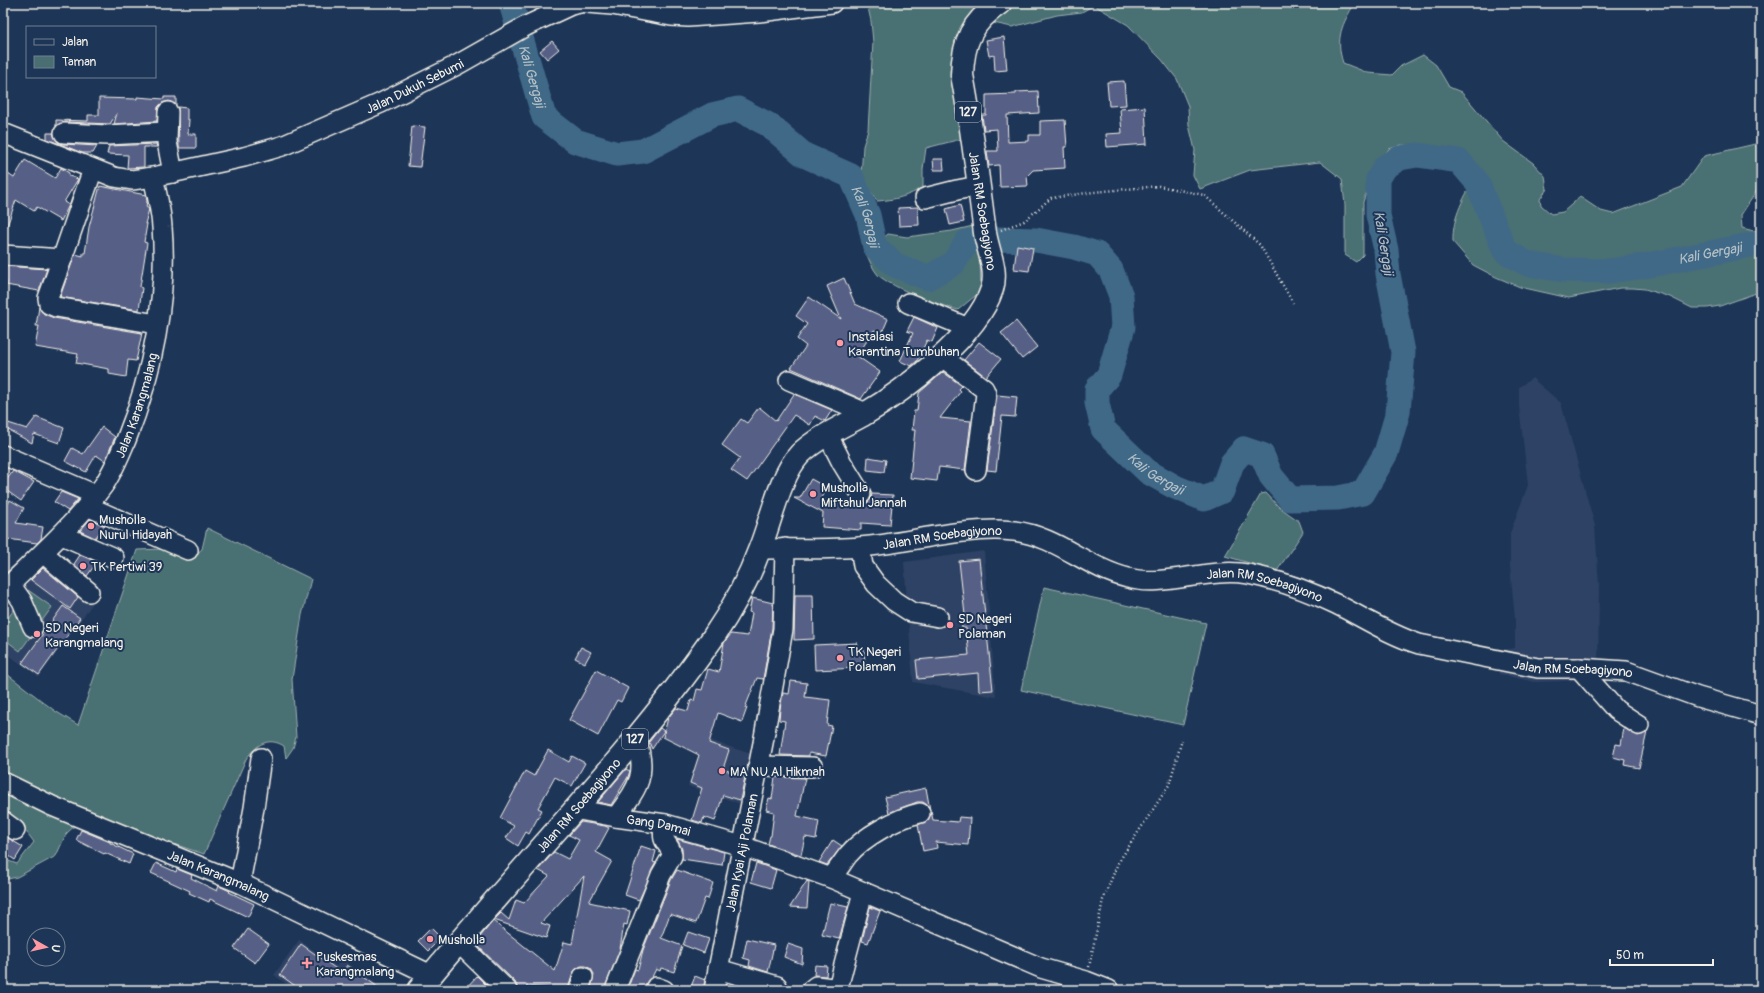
<svg xmlns="http://www.w3.org/2000/svg" width="1764" height="993" font-family="Pangolin,sans-serif">
  <style>
    .built { fill: #2e4265 }
    .green { fill: #496f73; stroke: #9eb0ae }
    .lines { fill: none; stroke-linecap: round; stroke-linejoin: round }
    .river { stroke: #416988; stroke-width: 25 }
    .building { fill: #575f86; stroke: #f4f1e8 }
    .minor-casing { stroke: #f4f1e8; stroke-width: 22 }
    .major-casing { stroke: #f4f1e8; stroke-width: 25 }
    .path { stroke: #f4f1e8; stroke-width: 2.5; stroke-dasharray: 1 3; stroke-linecap: butt }
    .minor { stroke: #1d3557; stroke-width: 19 }
    .major { stroke: #1d3557; stroke-width: 22 }
    .poi-dot { fill: #ff9aa2; stroke: #1d3557; stroke-width: 1.5 }
    .labels { text-anchor: middle; stroke-width: 4; stroke-linejoin: round; paint-order: stroke }
    .shield { fill: #1d3557; stroke: #b4b9bc; stroke-width: 1 }
    .shield-label { font-size: 12px; font-weight: bold; fill: #f4f1e8 }
    .street-label { font-size: 13px; fill: #f4f1e8; stroke: #1d3557 }
    .poi-label { font-size: 13px; fill: #f4f1e8; stroke: #1d3557; text-anchor: start }
    .water-label { font-size: 14px; font-style: italic; fill: #b5c1c6; stroke: #1d3557 }
  </style>
  <rect width="100%" height="100%" fill="#1d3557"/>
  <filter id="ink" filterUnits="userSpaceOnUse"><feTurbulence type="fractalNoise" baseFrequency=".025" numOctaves="2"/><feDisplacementMap in="SourceGraphic" scale="8" xChannelSelector="R" yChannelSelector="G"/><feConvolveMatrix kernelMatrix="1 2 1 2 8 2 1 2 1" color-interpolation-filters="sRGB"/></filter>
  <g filter="url(#ink)">
    <g class="built">
      <path d="M1532 378 1561 403 1595 526 1599 585 1598 680 1534 682 1499 674 1497 651 1515 648V620L1510 567V533L1528 485 1519 406V387Z"/>
      <path d="M984 551 996 697 913 682 904 562Z"/>
      <path d="M43 561 96 599 39 677 3 651V617Z"/>
      <path d="M704 738 757 756 741 804 688 786Z"/>
      <path d="M299 940 336 966 342 959 377 984 373 990H295L274 975Z"/>
    </g>
    <g class="green">
      <path d="M867 3H1355C1342 24 1335 38 1343 63L1368 73 1392 75 1401 66 1423 55 1436 65 1449 87 1461 92 1470 102 1503 141 1533 163 1545 176 1547 189 1540 199 1541 205 1551 214 1563 212 1580 197 1601 211 1613 214 1682 187 1704 156 1755 144 1761 154V176L1756 192 1741 215 1742 228 1754 231 1761 230V295L1756 293 1720 306 1707 308H1692L1670 297 1645 289 1633 288H1620L1569 298 1520 287 1496 277 1473 265 1453 242C1452 216 1465 196 1477 174L1459 155 1453 152 1423 146 1401 145 1389 149 1376 164 1363 202V255L1356 262 1345 255V205L1342 179 1320 162 1250 170 1200 189 1193 175 1195 150 1189 125 1188 106 1177 79 1162 60 1128 25 1094 5 1082 12 1057 15 1012 27 970 18 955 41 950 72 956 92 961 139 926 148 923 169V187C909 196 895 200 877 201L861 177 863 146 868 130 873 42 871 21Z"/>
      <path d="M973 226 980 259 981 291 958 310C937 304 894 289 878 275 873 269 869 260 866 253L888 234 907 237 952 231Z"/>
      <path d="M1266 493 1279 507 1299 521 1303 532 1277 571 1225 556 1261 494Z"/>
      <path d="M207 528 311 579 302 615 292 679 296 737 293 748 286 758 284 746C268 736 256 745 246 759L204 854 86 815 66 834 56 856 17 877 3 880V859L17 864 34 842 22 826 3 812V671L55 711 78 725 137 550 162 549 193 557 202 549Z"/>
      <path d="M1044 587 1206 623 1183 725 1021 690Z"/>
      <path d="M28 590 52 607 20 651 3 638V625Z"/>
    </g>
    <g class="lines">
      <path class="river" id="s1" d="M511 3 544 117 575 141 617 154 643 151 712 115 738 109 769 125 804 155 851 176 868 215 875 247 895 265 927 278 953 264 967 242 998 239 1036 240 1074 247 1097 254 1111 270 1121 296 1123 327 1109 375 1097 389V403L1103 429 1148 472 1175 487 1204 499 1222 491 1232 463 1244 449 1262 455 1271 476 1290 499 1338 498 1363 493 1386 453 1398 412 1403 352 1388 274 1386 250 1378 215V179L1385 167 1400 158 1417 155 1459 161 1477 182 1505 251 1528 264 1564 270 1609 271 1644 266 1761 243"/>
    </g>
    <g class="building">
      <path d="M1004 37 1007 70 995 71 994 55 989 56 986 40Z"/>
      <path d="M552 41 559 49 547 59 540 51Z"/>
      <path d="M1124 81 1126 105 1109 106 1107 82Z"/>
      <path d="M1038 91 1039 113 1007 115 1008 142 1029 141V135H1040V121L1065 120 1067 147H1064L1065 168 1033 170 1027 176 1028 186 1000 187 999 165 989 166 987 151H998L997 129 984 130 982 115H986V95L1016 94V92Z"/>
      <path d="M137 97 164 99V97H176V105L169 101 162 103 158 107 157 121 114 124 117 113 110 124 65 122 56 126V120L88 121V115H99V98L137 99Z"/>
      <path d="M178 107 187 108V119H189L188 134H196V148H179Z"/>
      <path d="M1145 107 1147 144 1107 147 1106 134 1122 133 1120 109Z"/>
      <path d="M412 126 425 127 420 167 408 166Z"/>
      <path d="M47 133H53L58 142 63 144 97 146 93 153H82L47 139Z"/>
      <path d="M156 144 157 147H144V167L127 168 128 155 107 154 109 146Z"/>
      <path d="M933 159H943L944 170H934Z"/>
      <path d="M25 160 55 178 61 168 69 173V176L78 179 64 202 69 205 61 221 37 207 34 211 16 200 5 232H3V183L8 174 14 178Z"/>
      <path d="M100 186 146 195 147 201 146 207 149 209 145 224H147L144 242 147 243 140 287 142 288 139 310 60 297 75 254 83 256V253H85L89 227Z"/>
      <path d="M960 205 964 222 950 225 946 209Z"/>
      <path d="M918 207 919 225 899 226 898 208Z"/>
      <path d="M1017 245 1033 248 1029 271 1014 269Z"/>
      <path d="M3 266 47 269 39 291 6 285 7 282 3 281Z"/>
      <path d="M844 278 855 304 888 319 882 333 874 330 857 356 880 372 861 399 791 368 806 346 797 339 807 324 796 316 809 297 841 319 827 286Z"/>
      <path d="M39 307 44 314 54 318 142 333 136 361 128 360 126 377 109 374V369L76 363 78 354 35 347 39 326H36Z"/>
      <path d="M914 317 938 328 932 342 927 340 917 361 911 366 900 361 913 333 907 331Z"/>
      <path d="M1016 321 1037 347 1022 359 1001 333Z"/>
      <path d="M979 342 1001 359 986 377 964 360Z"/>
      <path d="M943 372 962 386 959 389 961 391 940 418 971 421 965 470 939 467 937 481 910 478 915 430H912L914 411H917L919 393Z"/>
      <path d="M794 394 832 410 825 421 815 416 810 425 794 415 747 481 731 470 740 458 722 445 741 419 747 423 759 407 776 421Z"/>
      <path d="M997 395 1017 397 1015 417 1002 416 996 471 987 470Z"/>
      <path d="M36 417 64 428 59 443 34 434 32 443 3 427 5 422 27 429Z"/>
      <path d="M102 427 115 437 105 461 96 455 86 472 65 461 72 448 83 454Z"/>
      <path d="M868 457 886 460 884 472 867 470Z"/>
      <path d="M13 471 34 482 21 501 3 488V485Z"/>
      <path d="M811 479 827 488 821 500 853 501 862 505 866 504 870 500 872 494 893 495 890 525 861 523V530L822 527 823 513 794 498H800Z"/>
      <path d="M61 492 78 499 68 511 54 502Z"/>
      <path d="M10 500 24 508 16 523 43 527 41 539 37 543 7 539 3 546V513Z"/>
      <path d="M90 519 105 526 95 538 80 531Z"/>
      <path d="M80 555 97 562 87 576 74 564Z"/>
      <path d="M979 559 993 690 979 691 978 673 918 679 916 660 969 655 966 628H962L961 616 965 615 959 561Z"/>
      <path d="M43 568 78 597 70 609 31 580Z"/>
      <path d="M795 595H813L814 639 794 640Z"/>
      <path d="M752 598 773 603 772 628 763 679 757 678 745 708H747L742 722 718 713 709 743 729 750 723 769 745 777 740 800 723 795 715 821 704 817 702 823 692 820 702 788 690 783 699 755 663 737 668 718 676 708 688 711 691 700 694 701 697 689 702 690 708 669 719 672 724 643 731 634 748 636 752 613 749 612Z"/>
      <path d="M63 606 80 618 39 675 22 663Z"/>
      <path d="M857 643 858 650 864 649 865 665H858L859 668 815 670 814 645Z"/>
      <path d="M581 647 591 652 585 663 575 658Z"/>
      <path d="M596 670 628 688 621 702 617 700 598 736 569 720Z"/>
      <path d="M791 681 807 683 805 697 830 700 827 725 832 726 826 756 809 753V756L780 755 785 721 779 720 780 709 783 693 789 694Z"/>
      <path d="M660 728 664 731 652 749 649 742Z"/>
      <path d="M1624 728 1638 736 1647 732 1639 768 1624 765 1625 760 1613 757 1616 744 1621 745Z"/>
      <path d="M548 750 569 762 572 756 585 763 572 786 555 777 538 808 542 810 529 834 526 832 518 846 506 838 514 826 500 818 525 771 534 776Z"/>
      <path d="M626 769 630 771 628 777 611 805 598 802Z"/>
      <path d="M775 777 805 778 797 816 819 821 816 839 805 837 801 855 768 844 770 836H771L774 812 766 810 769 798 772 799Z"/>
      <path d="M926 788 930 810 927 805 923 802H917L889 813 885 797Z"/>
      <path d="M931 811 933 820 958 822 959 817 970 818 968 845 936 842 937 848 923 851 918 825 928 820 930 816Z"/>
      <path d="M581 822 605 826 609 828 596 852 612 861 589 902 630 911 627 925 624 924 620 949 604 990 591 988 594 974 591 969 586 966H581L576 969 573 973 568 989 526 986 531 990H518L515 982 475 943 493 921 555 971 564 942 572 944 584 876 541 923 550 926 546 938 494 920 501 913 509 920 516 900 524 903 549 876 538 870 554 852 568 859 579 840 569 835Z"/>
      <path d="M81 830 110 842V843L133 854 129 864 105 853 104 854 76 840Z"/>
      <path d="M3 835 23 847 15 860 3 852Z"/>
      <path d="M677 839 724 852 722 865 682 859V849Z"/>
      <path d="M833 840 842 846 827 865 819 862Z"/>
      <path d="M641 846 656 851 653 862 656 863 639 900 625 895Z"/>
      <path d="M156 863 176 872 177 869 192 875 191 878 217 891 219 886 230 891 229 892 254 904 248 917 210 899 209 902 189 893 190 891 151 873Z"/>
      <path d="M756 863 776 870 771 888 751 882Z"/>
      <path d="M677 870 713 883 708 899 705 898 696 923 670 914 661 938 682 946 674 972 661 968 660 971 656 969 652 977 646 983V990H627L635 969 638 970 643 950 671 880Z"/>
      <path d="M807 881 809 882 807 908 790 907Z"/>
      <path d="M830 903 848 907 839 939 822 935Z"/>
      <path d="M870 907 880 911 868 943 862 941Z"/>
      <path d="M431 928 441 938 428 951 418 941Z"/>
      <path d="M248 929 269 944 255 963 234 948Z"/>
      <path d="M688 932 709 939 704 953 683 945Z"/>
      <path d="M747 939 774 945 768 972 749 966 750 960 743 958Z"/>
      <path d="M301 944 342 973 347 965 382 990H301L280 975Z"/>
      <path d="M788 944 803 949 802 964 784 957Z"/>
      <path d="M815 965 827 966 826 976 814 975Z"/>
      <path d="M477 976 491 990H464Z"/>
      <path d="M695 976 705 980 703 990 691 987Z"/>
    </g>
    <g class="lines">
      <g class="minor-casing">
        <g id="minor">
          <path d="M587 3 612 5 671 16 688 17 759 12 832 3"/>
          <path d="M168 112 167 142 173 173"/>
          <path id="s2" d="M3 133 114 177 132 180 153 177 244 157 282 146 381 103 457 65 526 26 571 5 580 3"/>
          <path d="M64 133 107 135 166 132"/>
          <path d="M925 198 957 190 978 186"/>
          <path d="M3 255 62 259 93 169"/>
          <path d="M62 259 48 298 49 304 56 307 157 324"/>
          <path d="M908 303 968 328"/>
          <path d="M941 356 984 389 986 394 976 470"/>
          <path d="M789 380 866 413"/>
          <path d="M828 435 842 463 861 494"/>
          <path d="M3 455 96 495"/>
          <path d="M87 506 188 550"/>
          <path d="M62 535 114 558"/>
          <path d="M860 547 863 566 876 584 894 601 911 612 938 617"/>
          <path id="s3" d="M760 549C793 548 827 550 860 547 910 543 964 526 1014 531 1057 536 1087 568 1128 578 1164 588 1209 567 1248 574 1277 580 1309 591 1336 604 1364 618 1390 635 1419 644L1538 668H1579L1626 671 1698 697 1761 715"/>
          <path d="M43 553 89 592"/>
          <path d="M10 584 22 601 33 627"/>
          <path id="s4" d="M3 591C38 557 74 525 103 486 113 472 119 456 126 440 152 376 168 296 162 227 161 210 157 194 153 177"/>
          <path d="M1579 668 1616 710 1639 725"/>
          <path d="M758 766 813 767"/>
          <path id="s5" d="M3 782 52 806 240 883 431 975"/>
          <path id="s6" d="M574 809 616 817 665 824 742 846 831 878 1041 968 1086 981 1109 990"/>
          <path d="M616 817C638 787 648 776 636 738"/>
          <path d="M3 821 15 830"/>
          <path d="M831 878C837 871 842 863 848 855 863 837 897 818 920 813"/>
          <path d="M240 883 254 808 261 758"/>
          <path d="M459 943 507 990"/>
          <path d="M718 969 777 986"/>
          <path d="M656 987 664 990"/>
          <path d="M579 990 583 977"/>
          <path d="M615 990 661 875 672 856C672 849 668 847 665 841 662 836 664 829 665 824"/>
          <path id="s7" d="M714 990 763 743 783 629 785 548"/>
          <path d="M811 990 816 986 832 988 839 984 863 892"/>
        </g>
      </g>
      <g class="major-casing">
        <g id="major">
          <path id="s8" d="M419 990C515 871 624 764 712 639 732 610 748 581 760 548 771 521 780 475 800 454 816 438 843 426 863 415 904 391 977 336 992 289 998 270 988 252 985 233 978 180 972 127 962 75 963 41 972 22 1000 3"/>
        </g>
      </g>
      <g class="path">
        <path d="M1001 230 1024 221 1051 198 1094 192 1159 186 1204 195 1260 245 1293 303"/>
        <path d="M1089 967 1103 900 1118 863 1169 785 1182 740"/>
      </g>
      <use href="#minor" class="minor"/>
      <use href="#major" class="major"/>
    </g>
  </g>
  <g class="poi-dot">
    <circle cx="840" cy="343" r="4"/>
    <circle cx="813" cy="494" r="4"/>
    <circle cx="91" cy="526" r="4"/>
    <circle cx="83" cy="566" r="4"/>
    <circle cx="950" cy="625" r="4"/>
    <circle cx="37" cy="634" r="4"/>
    <circle cx="840" cy="658" r="4"/>
    <circle cx="722" cy="771" r="4"/>
    <circle cx="430" cy="939" r="4"/>
    <path d="M305 957h4v4h4v4h-4v4h-4v-4h-4v-4h4z"/>
  </g>
  <g class="labels">
    <g class="shield">
      <rect x="955" y="102" width="26" height="20" rx="3"/>
      <rect x="622" y="729" width="26" height="20" rx="3"/>
    </g>
    <g class="shield-label">
      <text x="968" y="116">127</text>
      <text x="635" y="743">127</text>
    </g>
    <g class="street-label">
      <text dy="5" stroke="none"><textPath href="#s2" startOffset="437">Jalan Dukuh Sebumi</textPath></text>
      <text transform="translate(983 211) rotate(81)" y="5">Jalan RM Soebagiyono</text>
      <text dy="5" stroke="none"><textPath href="#s4" startOffset="233">Jalan Karangmalang</textPath></text>
      <text dy="5" stroke="none"><textPath href="#s3" startOffset="183">Jalan RM Soebagiyono</textPath></text>
      <text dy="5" stroke="none"><textPath href="#s3" startOffset="518">Jalan RM Soebagiyono</textPath></text>
      <text dy="5" stroke="none"><textPath href="#s3" startOffset="842">Jalan RM Soebagiyono</textPath></text>
      <text dy="5" stroke="none"><textPath href="#s8" startOffset="244">Jalan RM Soebagiyono</textPath></text>
      <text dy="5" stroke="none"><textPath href="#s6" startOffset="86">Gang Damai</textPath></text>
      <text dy="5" stroke="none"><textPath href="#s7" startOffset="140">Jalan Kyai Aji Polaman</textPath></text>
      <text dy="5" stroke="none"><textPath href="#s5" startOffset="235">Jalan Karangmalang</textPath></text>
    </g>
    <g class="poi-label">
      <text x="848" y="341">Instalasi<tspan x="848" dy="15">Karantina Tumbuhan</tspan></text>
      <text x="821" y="492">Musholla<tspan x="821" dy="15">Miftahul Jannah</tspan></text>
      <text x="99" y="524">Musholla<tspan x="99" dy="15">Nurul Hidayah</tspan></text>
      <text x="91" y="571">TK Pertiwi 39</text>
      <text x="958" y="623">SD Negeri<tspan x="958" dy="15">Polaman</tspan></text>
      <text x="45" y="632">SD Negeri<tspan x="45" dy="15">Karangmalang</tspan></text>
      <text x="848" y="656">TK Negeri<tspan x="848" dy="15">Polaman</tspan></text>
      <text x="730" y="776">MA NU Al Hikmah</text>
      <text x="438" y="944">Musholla</text>
      <text x="316" y="961">Puskesmas<tspan x="316" dy="15">Karangmalang</tspan></text>
    </g>
    <g class="water-label">
      <text dy="5" stroke="none"><textPath href="#s1" startOffset="76">Kali Gergaji</textPath></text>
      <text dy="5" stroke="none"><textPath href="#s1" startOffset="508">Kali Gergaji</textPath></text>
      <text transform="translate(1384 243) rotate(81)" y="5">Kali Gergaji</text>
      <text dy="5" stroke="none"><textPath href="#s1" startOffset="2044">Kali Gergaji</textPath></text>
      <text dy="5" stroke="none"><textPath href="#s1" startOffset="1048">Kali Gergaji</textPath></text>
    </g>
  </g>
  <rect width="1764" height="993" fill="none" stroke="#1d3557" stroke-width="16"/>
  <rect x="8" y="8" width="1748" height="977" fill="none" stroke="#f4f1e8" stroke-width="1.5" filter="url(#ink)"/>
  <rect x="26" y="26" width="130" height="52" fill="#1d3557" stroke="#738091"/>
  <rect x="34" y="39" width="20" height="6" fill="#1d3557" stroke="#738091"/>
  <text x="62" y="46" font-size="12" fill="#f4f1e8">Jalan</text>
  <rect x="34" y="56" width="20" height="12" fill="#496f73" stroke="#738091"/>
  <text x="62" y="66" font-size="12" fill="#f4f1e8">Taman</text>
  <g transform="translate(46 947) rotate(98)"><circle r="19" fill="#1d3557" stroke="#738091"/>
  <path d="M0-3L7 15L0 10L-7 15Z" fill="#ff9aa2"/>
  <text y="-6" font-size="11" font-weight="bold" text-anchor="middle" fill="#f4f1e8">U</text>
  </g>
  <path d="M1610 959v6h103v-6" fill="none" stroke="#f4f1e8" stroke-width="2"/>
  <text x="1616" y="959" font-size="12" fill="#f4f1e8" stroke="#1d3557" stroke-width="3" paint-order="stroke">50 m</text>
</svg>
